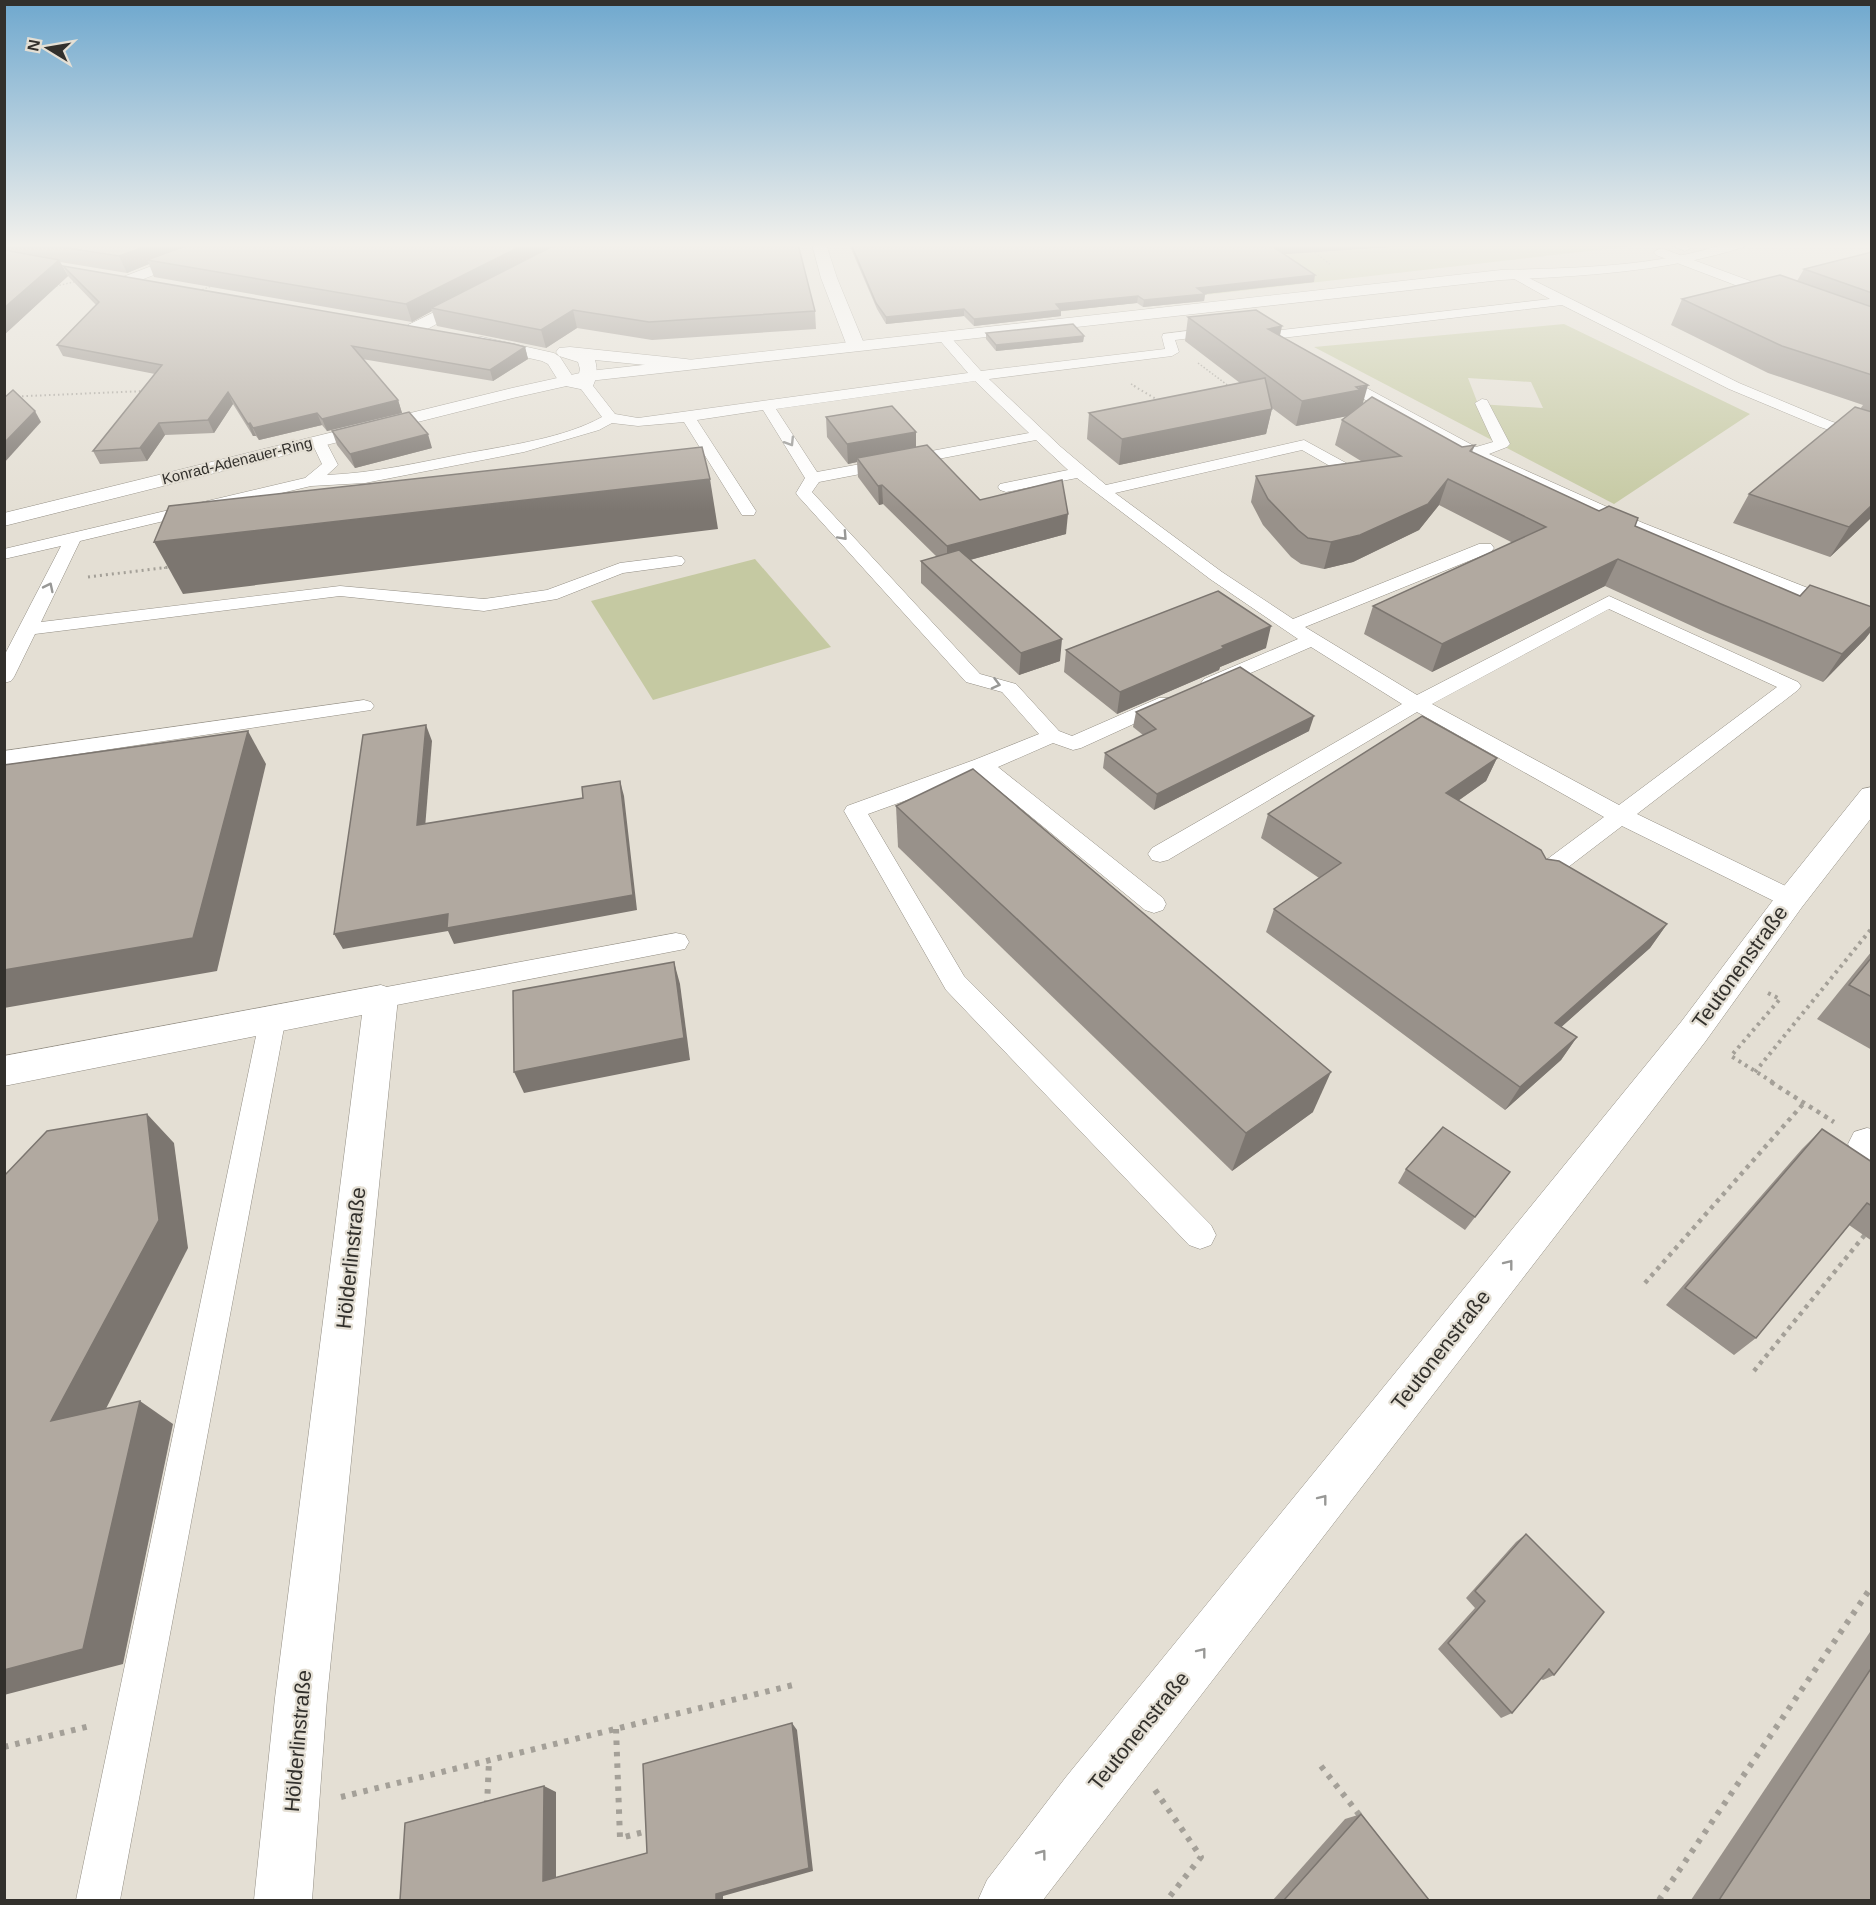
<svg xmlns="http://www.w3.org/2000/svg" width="1876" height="1905" font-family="Arial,sans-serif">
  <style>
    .green { fill: #c5c9a2; fill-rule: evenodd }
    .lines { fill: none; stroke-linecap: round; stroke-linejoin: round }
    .service-casing { stroke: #938e84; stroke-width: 1 }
    .minor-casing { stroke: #938e84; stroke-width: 1 }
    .primary-casing { stroke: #938e84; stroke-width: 1 }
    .path-far5 { stroke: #a4a098; stroke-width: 1.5; stroke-dasharray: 1.5 2; stroke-linecap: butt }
    .path-far4 { stroke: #a4a098; stroke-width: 2; stroke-dasharray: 1.5 3; stroke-linecap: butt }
    .path-far3 { stroke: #a4a098; stroke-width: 3; stroke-dasharray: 2 4; stroke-linecap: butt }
    .path-far2 { stroke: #a4a098; stroke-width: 4; stroke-dasharray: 3 4.5; stroke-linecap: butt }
    .path-far1 { stroke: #a4a098; stroke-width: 4.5; stroke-dasharray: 4 5; stroke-linecap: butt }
    .path { stroke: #a4a098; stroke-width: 6; stroke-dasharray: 4.5 7; stroke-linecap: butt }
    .service { fill: #fff; fill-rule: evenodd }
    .minor { fill: #fff; fill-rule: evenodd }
    .primary { fill: #fff; fill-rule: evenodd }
    .wall { fill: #98918a }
    .shaded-wall { fill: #7c7670 }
    .building { fill: #b1a9a0; stroke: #7c7670; stroke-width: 1.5 }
    .oneway { stroke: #989896 }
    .labels { text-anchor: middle; stroke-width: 4.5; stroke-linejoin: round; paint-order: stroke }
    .far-street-label { font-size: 15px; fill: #32302c; stroke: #e4dfd4 }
    .near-street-label { font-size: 21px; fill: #32302c; stroke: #e4dfd4 }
  </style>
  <rect width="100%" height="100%" fill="#e4dfd4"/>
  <g class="green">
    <path d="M938 244H1650L1056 312Z"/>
    <path d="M1564 324 1750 414 1614 504 1314 347ZM1468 378 1531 382 1543 408 1478 404Z"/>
    <path d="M755 559 831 647 653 700 591 601Z"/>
  </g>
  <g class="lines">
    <g class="service-casing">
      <g id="service">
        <path d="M1669 244H1684L1691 248 1685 251Z"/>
        <path d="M1513 270 1739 383 1830 421 1872 435V444L1820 427 1729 389 1562 305 1273 339 1267 335 1273 331 1550 299 1509 276V272Z"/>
        <path d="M1219 327 1225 331 1224 334 1175 340 1179 352 1172 356 989 379 1061 447 1106 485 1304 440 1368 475 1370 478 1368 481H1356L1302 450 1115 493 1222 572 1293 619 1479 544H1491L1494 548 1491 552 1305 627 1417 695 1609 596 1798 682 1801 686 1798 690 1637 814 1800 893 1803 899 1800 905 1791 908 1782 905 1622 826 1550 881 1542 883 1534 881 1530 875 1534 869 1604 817 1417 712 1168 860 1160 862 1152 860 1148 854 1152 848 1402 704 1311 647 1218 687H1204L1201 683 1204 679 1298 639 1210 579 1077 478 1006 492 1000 490 998 487 1000 484 1068 470 1036 440 819 482 812 492 980 674 1016 684 1059 731 1072 736 1159 698H1173L1176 702 1173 706 1081 748 1073 750 1053 743 998 767 1163 898 1166 904 1163 910 1154 913 1145 910 979 774 868 814 964 976 1211 1225 1216 1235 1211 1245 1200 1249 1189 1245 946 990 844 811 847 806 974 760 1039 734 1002 692 966 682 798 496 796 493 805 478 763 410 697 420 756 511 754 515H742L684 422 638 426 612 423 599 430 524 452 365 483 311 486 80 541 41 622 340 586 484 599 547 590 620 563 676 556 682 557 685 561 682 565 623 573 557 599 484 611 340 596 35 634 14 677 11 681 4 683V656L61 546 4 559V549L305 478 322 464 311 441 314 438H324L338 465 327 475C375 473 421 462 468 453 511 445 564 438 602 417L578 385 585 381 590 382 615 414 638 418 968 373 936 336 942 332 947 333 981 371 1165 349 1162 337 1163 334ZM975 381 1029 433 817 472 776 409ZM1609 609 1777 687 1619 805 1432 704Z"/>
        <path d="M1337 372 1476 447 1493 442 1475 403 1482 399 1487 400 1510 444 1507 447 1489 454 1643 523 1841 601 1843 605 1841 609H1827C1660 543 1483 478 1332 379L1330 376Z"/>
        <path d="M364 700 371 702 374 706 371 710 4 765V751Z"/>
        <path d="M676 933 685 935 689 942 685 949 381 1008 372 1005 368 998 372 991 381 988Z"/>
        <path d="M273 1007 282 1010 286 1017 120 1900H76L260 1017 264 1010Z"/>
      </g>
    </g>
    <g class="minor-casing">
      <g id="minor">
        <path d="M209 244H229L227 247 133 283 128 285 120 280 123 277Z"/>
        <path d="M812 244H826L837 278 865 346 862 350H850L847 346 821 278Z"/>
        <path d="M1661 248 1872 326V337L1656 255 1654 252Z"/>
        <path d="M473 293 479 295 481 298 479 301 420 333H408L406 329 408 325Z"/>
        <path d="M482 337 554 353 560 357 573 377 578 378 580 369 578 362 559 356 556 352 559 348 570 347 686 359 692 360 695 364 692 368 686 369 595 360C598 370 597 380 591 389L585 390 561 385 548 364 542 361 476 346 474 342 476 338Z"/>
        <path d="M1872 787V817L1802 907 1705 1042 1043 1900H978L987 1880 1066 1777 1681 1022 1780 891 1862 789Z"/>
        <path d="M381 985 393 989 398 998 327 1698 312 1900H254L275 1698 362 1015 4 1086V1056Z"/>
        <path d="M1867 1128 1872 1129V1163L1854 1156 1848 1144 1854 1132Z"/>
      </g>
    </g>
    <g class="primary-casing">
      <path id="primary" d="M1725 244H1746L1744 247C1665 272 1584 276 1501 280L589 381 513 398 4 526V513L512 388 589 371 1501 270C1576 268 1653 267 1725 244Z"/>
    </g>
    <g class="path-far5">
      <path d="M1304 244 1331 265"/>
      <path d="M56 286 78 281"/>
      <path d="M199 291 214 285"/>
      <path d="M1198 363 1230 387"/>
      <path d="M1131 384 1137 387"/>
    </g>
    <g class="path-far4">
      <path d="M1134 386 1161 402"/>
      <path d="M4 397 145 391"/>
      <path d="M164 568 170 567"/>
    </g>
    <path class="path-far3" d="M88 577 170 567"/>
    <g class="path-far2">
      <path d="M1768 993 1780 999 1731 1056 1774 1083"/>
      <path d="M1755 1072 1872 928"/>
    </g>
    <g class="path-far1">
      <path d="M1771 1082 1834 1122"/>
      <path d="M1645 1283 1804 1103"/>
      <path d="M1754 1371 1872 1226"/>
    </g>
    <g class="path">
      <path d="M616 1729 620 1838 648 1831"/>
      <path d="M4 1747 90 1726"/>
      <path d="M1321 1766 1361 1817"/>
      <path d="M1155 1790 1201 1857 1167 1900"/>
      <path d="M341 1797 797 1684"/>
      <path d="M487 1805 489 1761"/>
      <path d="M1659 1900 1872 1586"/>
    </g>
    <use href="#service" class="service"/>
    <use href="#minor" class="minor"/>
    <use href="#primary" class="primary"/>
  </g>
  <g class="wall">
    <path d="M4 244H798L815 311 816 329 652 340 577 328 546 348 437 326 432 311 412 322 154 277 149 264 127 273 60 262 68 276 4 335Z"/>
    <path d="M849 244H1432L1284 254 1314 282 1205 294 1204 301 1143 307 1137 303 1061 311V316L974 326 964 316 886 324 877 309Z"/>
    <path d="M1872 248V517L1830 557 1733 523 1749 494 1860 409 1863 405 1768 373 1671 325 1682 299 1797 281 1804 269 1868 253Z"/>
    <path d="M63 266 525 347 528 359 493 381 362 359 398 400 402 413 327 431 322 425 259 440 256 436H253L233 404 214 433 165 435 147 461 100 464 93 451 155 374 63 356 57 345 96 305 68 276Z"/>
    <path d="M1188 317 1280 335 1362 405 1462 447 1475 445 1472 452 1599 511 1800 596 1872 607V630L1865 639 1823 682 1705 632 1605 586 1432 672 1364 634 1373 606 1513 543 1439 505 1419 530 1353 562 1324 569 1301 564 1291 557 1263 525 1251 502 1256 476 1361 461 1335 445 1342 420 1347 416 1296 426 1272 408 1266 434 1119 465 1087 439 1089 413 1240 383 1185 341Z"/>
    <path d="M986 333 1084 336 1083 342 996 351 986 339Z"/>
    <path d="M826 417 916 432V447L980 500 1066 534 970 560 1060 661 1019 675 921 583V561L937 557 883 504 879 505 858 477 857 462 848 464 827 437Z"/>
    <path d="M332 431 432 448 355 468 337 445Z"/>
    <path d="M1266 648 1220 667 1219 670 1117 714 1064 672 1066 650Z"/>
    <path d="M1136 712 1309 731 1154 810 1103 768 1105 753 1143 735 1133 727Z"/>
    <path d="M1497 758 1486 781 1458 801 1546 859 1667 924 1650 948 1561 1027 1577 1037 1561 1060 1505 1110 1266 932 1274 909 1319 878 1261 838 1268 814Z"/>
    <path d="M896 806 1313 1112 1232 1171 898 847Z"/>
    <path d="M1872 951V1050L1817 1019Z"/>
    <path d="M1822 1129 1872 1162V1241L1849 1225 1756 1338 1734 1355 1666 1305 1802 1149Z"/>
    <path d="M1406 1169 1500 1185 1465 1230 1398 1183Z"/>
    <path d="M1526 1534 1554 1675 1543 1680 1541 1679 1512 1713 1501 1718 1438 1649 1475 1608 1466 1598 1516 1542Z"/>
    <path d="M1872 1629V1900H1691Z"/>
    <path d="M1361 1814 1429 1900H1273L1345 1819Z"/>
  </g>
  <g class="shaded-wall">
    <path d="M152 244H203L147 260 149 264 127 273 119 256Z"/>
    <path d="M525 244H560L431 308 432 311 412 322 406 304Z"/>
    <path d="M1342 244H1432L1274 255 1275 248Z"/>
    <path d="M59 260 68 276 4 335V308Z"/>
    <path d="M1315 275 1314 282 1205 294 1204 301 1143 307 1144 300 1197 288Z"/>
    <path d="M1138 296 1137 303 1061 311V316L974 326V319L1056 304Z"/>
    <path d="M964 309V316L886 324V317Z"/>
    <path d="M573 310 577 328 546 348 541 330Z"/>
    <path d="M1282 326 1277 350 1268 329Z"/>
    <path d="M1084 336 1083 342 996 351V345Z"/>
    <path d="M525 347 528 359 493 381 490 370Z"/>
    <path d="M1368 385 1361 410 1353 415 1296 426 1302 401Z"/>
    <path d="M228 392 233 404 214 433 208 420Z"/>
    <path d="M398 400 402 413 327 431 322 419Z"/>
    <path d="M1272 409 1266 434 1119 465 1122 439Z"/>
    <path d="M35 411 41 422 4 463V443Z"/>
    <path d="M317 413 322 425 259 440 253 428Z"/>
    <path d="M159 423 165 435 147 461 140 448Z"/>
    <path d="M250 423 256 436H253L248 424Z"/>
    <path d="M916 432V451L857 458V462L848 464 847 444Z"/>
    <path d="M428 434 432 448 355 468 350 454Z"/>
    <path d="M710 479 718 529 183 594 154 542Z"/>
    <path d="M1448 479 1439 505 1419 530 1353 562 1324 569 1331 542Z"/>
    <path d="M882 485 883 504 879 505 878 486Z"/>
    <path d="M1872 505V517L1830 557 1849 527Z"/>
    <path d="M1068 514 1066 534 947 566V546Z"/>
    <path d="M1618 559 1605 586 1432 672 1442 644Z"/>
    <path d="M1872 625V630L1865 639 1823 682 1842 654Z"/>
    <path d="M1271 626 1266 648 1220 667 1219 670 1117 714 1120 692 1222 646Z"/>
    <path d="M1062 639 1060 661 1019 675 1021 653Z"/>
    <path d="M1314 716 1309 731 1154 810 1157 794Z"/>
    <path d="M426 725 432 741 424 841 417 825Z"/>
    <path d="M248 731 266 764 217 971 4 1008V970Z"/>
    <path d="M1497 758 1486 781 1435 817 1446 793Z"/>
    <path d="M620 781 624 796 637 910 454 944 448 931 343 949 334 934Z"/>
    <path d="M1667 924 1650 948 1540 1046 1555 1023Z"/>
    <path d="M674 962 680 984 690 1060 524 1093 514 1072Z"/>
    <path d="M1577 1037 1561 1060 1505 1110 1520 1087Z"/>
    <path d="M1331 1072 1313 1112 1232 1171 1246 1133Z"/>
    <path d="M147 1114 174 1143 188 1248 88 1444 51 1421Z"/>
    <path d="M140 1401 173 1424 123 1664 4 1695V1670Z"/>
    <path d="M792 1723 797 1730 813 1871 723 1896V1900H716V1894Z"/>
    <path d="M544 1786 556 1792V1884L543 1881Z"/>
  </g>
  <g class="building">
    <path d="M42 244H152L119 256Z"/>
    <path d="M191 244H525L406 304 147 260Z"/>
    <path d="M557 244H798L815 311 649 322 573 310 541 330 431 308Z"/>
    <path d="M851 244H1342L1275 248 1315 275 1197 288 1205 294 1144 300 1138 296 1056 304 1061 310 974 319 964 309 886 317 876 303Z"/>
    <path d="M4 250 59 260 4 308Z"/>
    <path d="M1872 252V293L1804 269Z"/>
    <path d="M63 266 514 344 525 347 490 370 352 346 398 400 322 419 317 413 253 428 250 423 248 424 228 392 208 420 159 423 140 448 93 451 162 365 57 345 99 302Z"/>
    <path d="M1780 275 1872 307V375L1782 346 1682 299Z"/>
    <path d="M1256 310 1282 326 1268 329 1368 385 1356 387 1360 390 1302 401 1188 317Z"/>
    <path d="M1073 324 1084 336 996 345 986 333Z"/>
    <path d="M1265 378 1272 409 1122 439 1089 413Z"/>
    <path d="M13 390 35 411 4 443V398Z"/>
    <path d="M1372 397 1462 447 1475 445 1470 451 1599 511 1609 506 1638 518 1635 526 1800 596 1810 585 1872 607V625L1842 654 1721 604 1618 559 1442 644 1373 606 1546 527 1448 479 1428 504 1360 535 1331 542 1308 538 1298 530 1268 499 1256 476 1401 456 1342 420Z"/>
    <path d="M892 406 916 432 847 444 826 417Z"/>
    <path d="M1855 407 1872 412V505L1849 527 1749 494Z"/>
    <path d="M409 412 428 434 350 454 332 431Z"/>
    <path d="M927 445 980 500 1062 480 1068 514 947 546 882 485 878 486 857 458Z"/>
    <path d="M702 447 710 479 154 542 169 506Z"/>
    <path d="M959 550 1062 639 1021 653 921 561Z"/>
    <path d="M1218 591 1271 626 1222 646 1224 648 1120 692 1066 650Z"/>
    <path d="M1240 667 1314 716 1157 794 1105 753 1156 729 1136 712Z"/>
    <path d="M1422 716 1497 758 1446 793 1541 850 1546 859 1559 861 1667 924 1555 1023 1577 1037 1520 1087 1274 909 1341 863 1268 814Z"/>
    <path d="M426 725 417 825 583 798 582 787 620 781 633 895 447 928 448 914 334 934 363 735Z"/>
    <path d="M248 731 193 938 4 970V765Z"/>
    <path d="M973 769 1331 1072 1246 1133 896 806Z"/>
    <path d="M1872 957V997L1849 985Z"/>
    <path d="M674 962 684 1038 514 1072 513 991Z"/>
    <path d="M147 1114 159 1220 51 1421 140 1401 83 1649 4 1670V1176L47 1131Z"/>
    <path d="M1443 1127 1510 1172 1475 1217 1406 1169Z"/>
    <path d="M1822 1129 1872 1162V1206L1867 1203 1756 1338 1685 1288Z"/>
    <path d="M1526 1534 1604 1612 1554 1675 1549 1669 1512 1713 1448 1643 1485 1601 1475 1591Z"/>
    <path d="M1872 1667V1900H1719Z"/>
    <path d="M792 1723 809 1868 716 1894V1900H400L405 1823 544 1786 543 1881 647 1853 643 1764Z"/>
    <path d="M1361 1814 1429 1900H1284Z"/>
  </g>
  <defs><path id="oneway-chevron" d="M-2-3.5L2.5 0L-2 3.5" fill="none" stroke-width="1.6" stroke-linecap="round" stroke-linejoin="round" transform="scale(1.5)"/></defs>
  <g class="oneway">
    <use href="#oneway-chevron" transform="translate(790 442) rotate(58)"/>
    <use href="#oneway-chevron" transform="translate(843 536) rotate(47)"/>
    <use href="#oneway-chevron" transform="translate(49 587) rotate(-64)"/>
    <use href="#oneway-chevron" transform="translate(996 684) rotate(15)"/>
    <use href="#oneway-chevron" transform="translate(1509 1264) rotate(-52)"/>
    <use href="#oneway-chevron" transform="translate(1323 1499) rotate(-52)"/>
    <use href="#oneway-chevron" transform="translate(1202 1652) rotate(-52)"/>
    <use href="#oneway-chevron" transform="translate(1042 1854) rotate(-53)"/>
  </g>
  <linearGradient id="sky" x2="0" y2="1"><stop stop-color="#6fa8ce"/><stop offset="0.48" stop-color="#f3f1ec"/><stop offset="1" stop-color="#f3f1ec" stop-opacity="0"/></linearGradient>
  <rect width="1876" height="511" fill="url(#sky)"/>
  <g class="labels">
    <g class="far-street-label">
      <text transform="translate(237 461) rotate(-14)" y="5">Konrad-Adenauer-Ring</text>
    </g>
    <g class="near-street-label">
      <text transform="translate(1740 967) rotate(-54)" y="7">Teutonenstraße</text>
      <text transform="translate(351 1258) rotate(-84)" y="7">Hölderlinstraße</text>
      <text transform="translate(1441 1350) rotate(-52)" y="7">Teutonenstraße</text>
      <text transform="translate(1139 1731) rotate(-51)" y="7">Teutonenstraße</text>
      <text transform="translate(298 1741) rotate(-85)" y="7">Hölderlinstraße</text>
    </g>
  </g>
  <rect width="1876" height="1905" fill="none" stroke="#32302c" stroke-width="12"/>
  <g transform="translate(48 48) rotate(281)" stroke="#e4dfd4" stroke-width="4.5" paint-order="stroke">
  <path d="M0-4.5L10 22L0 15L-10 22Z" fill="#32302c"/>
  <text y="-9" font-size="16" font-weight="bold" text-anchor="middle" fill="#32302c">N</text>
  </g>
</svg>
